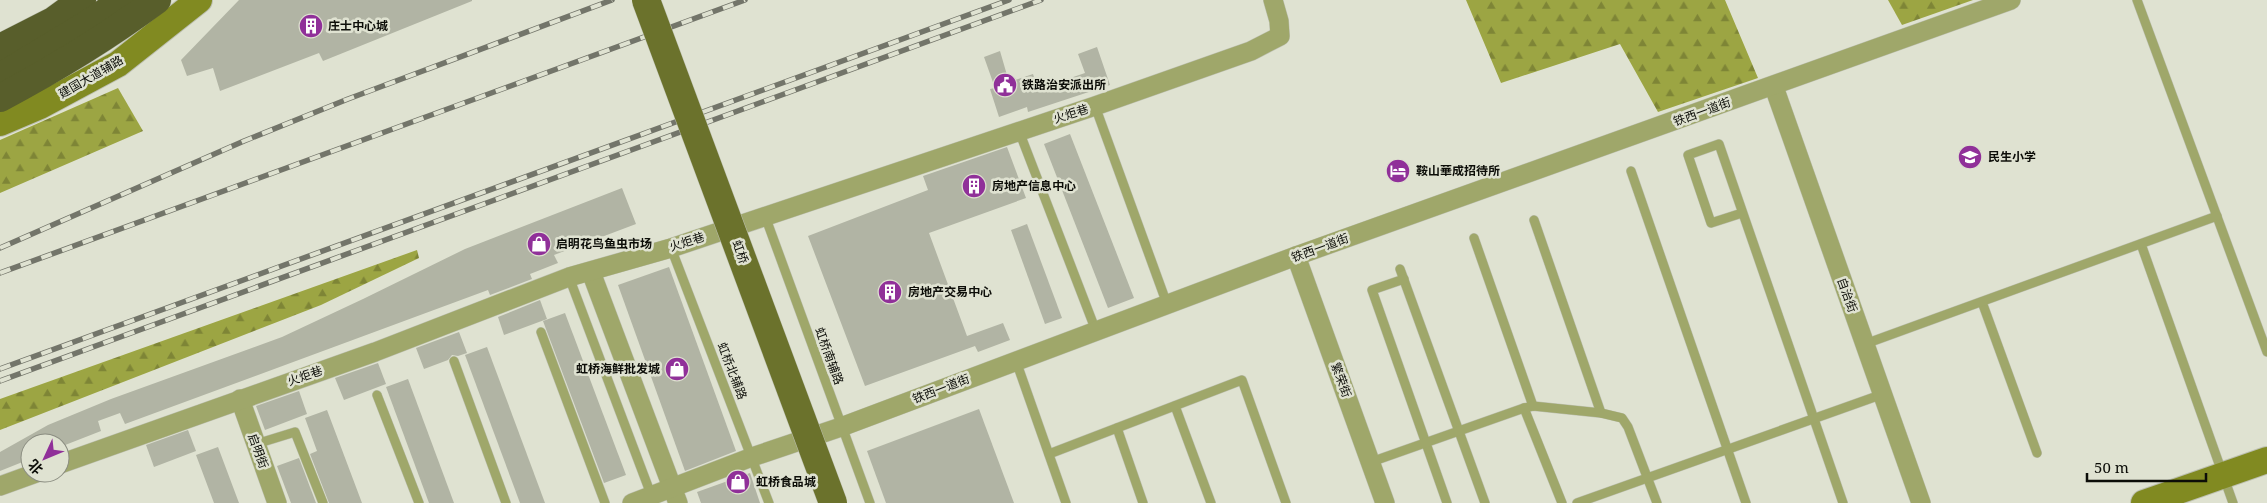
<svg xmlns="http://www.w3.org/2000/svg" width="2267" height="503" font-family="'Noto Serif','Noto Sans SC',serif">
  <style>
    .forest { fill: url(#forest-firs) }
    .building { fill: #b1b4a4 }
    .lines { fill: none; stroke-linecap: round; stroke-linejoin: round }
    .lane-casing { stroke: #bdc0b1; stroke-width: 10 }
    .street-casing { stroke: #bdc0b1; stroke-width: 20 }
    .secondary-casing { stroke: #bdc0b1; stroke-width: 28 }
    .highway-casing { stroke: #bdc0b1; stroke-width: 29 }
    .lane { stroke: #9fa76a; stroke-width: 9 }
    .street { stroke: #9fa76a; stroke-width: 19 }
    .secondary { stroke: #818a21; stroke-width: 26 }
    .highway { stroke: #585e2b; stroke-width: 28 }
    .rail-casing { stroke: #73756a; stroke-width: 5.5 }
    .rail { stroke: #dfe2d1; stroke-width: 4; stroke-dasharray: 11; stroke-linecap: butt }
    .primary-bridge-casing { stroke: #bdc0b1; stroke-width: 29; stroke-linecap: butt }
    .primary-bridge { stroke: #6b722c; stroke-width: 28 }
    .labels { text-anchor: middle; stroke-width: 5; stroke-linejoin: round; paint-order: stroke }
    .poi-label { font-size: 12px; font-weight: bold; fill: #0c0d08; stroke: #dfe2d1; text-anchor: start }
    .street-label { font-size: 12px; fill: #0c0d08; stroke: #dfe2d1 }
  </style>
  <defs>
    <pattern id="forest-firs" width="22" height="20" patternUnits="userSpaceOnUse" patternTransform="scale(1.25)"><rect width="22" height="20" fill="#9ca543"/><path d="M5 1l3.5 6h-7zM16 11l3.5 6h-7z" fill="#7e8536"/></pattern>
  </defs>
  <rect width="100%" height="100%" fill="#dfe2d1"/>
  <g class="forest">
    <path d="M1466 0H1725L1758 78 1658 112 1620 44 1501 83Z"/>
    <path d="M1888 0H1973L1902 25Z"/>
    <path d="M118 88 143 131 0 193V140Z"/>
    <path d="M417 250 419 258 321 305 0 430V399Z"/>
  </g>
  <g class="building">
    <path d="M239 0H472V1L323 61 319 53 220 91 213 68 187 76 181 60Z"/>
    <path d="M1097 47 1110 85 1028 112 1027 107 999 117 990 89 995 88 984 57 1000 51 1009 82 1033 74 1038 89 1085 73 1078 54Z"/>
    <path d="M1070 134 1134 298 1108 308 1044 144Z"/>
    <path d="M1007 147 1026 198 929 233 967 336 1003 323 1010 340 978 352 975 346 865 386 808 236 928 190 923 176Z"/>
    <path d="M622 188 636 224 554 255 558 263 530 274 532 279 490 295 488 290 125 424 120 413 98 421 101 431 60 447V443H30V459L0 471V452L48 425 111 399 282 337 363 299 465 249Z"/>
    <path d="M1027 224 1062 318 1045 324 1011 230Z"/>
    <path d="M669 267 736 451 685 471 618 285Z"/>
    <path d="M540 300 547 319 504 335 498 317Z"/>
    <path d="M565 313 626 475 604 483 543 321Z"/>
    <path d="M459 332 467 353 458 356 452 355 448 360 424 369 416 348Z"/>
    <path d="M487 347 545 503H520L465 355Z"/>
    <path d="M378 363 386 384 344 400 335 378Z"/>
    <path d="M408 379 454 503H429L386 387Z"/>
    <path d="M299 391 307 414 265 430 256 406Z"/>
    <path d="M979 409 1014 503H886L867 451Z"/>
    <path d="M327 410 362 503H329L310 454 317 451 305 418Z"/>
    <path d="M188 430 196 451 154 467 146 445Z"/>
    <path d="M218 447 239 503H214L196 455Z"/>
    <path d="M299 458 316 503H291L277 466Z"/>
    <path d="M750 473 760 503H701L697 492Z"/>
  </g>
  <g class="lines">
    <g class="lane-casing">
      <g id="lane">
        <path d="M2137 0 2267 352"/>
        <path d="M1095 106 1167 304"/>
        <path d="M1019 131 1096 331"/>
        <path d="M1631 171 1746 503"/>
        <path d="M1742 213 1711 223 1688 155 1719 144 1843 503"/>
        <path d="M765 216 870 503"/>
        <path d="M1534 220 1601 413"/>
        <path d="M1474 238 1533 406"/>
        <path d="M2141 244 2233 503"/>
        <path d="M671 248 769 503"/>
        <path d="M1400 269 1485 503"/>
        <path d="M569 277 652 497"/>
        <path d="M1404 279 1372 290 1447 503"/>
        <path d="M1982 302 2037 453"/>
        <path d="M541 332 605 503"/>
        <path d="M1865 344 2217 216"/>
        <path d="M454 361 506 503"/>
        <path d="M1016 361 1066 503"/>
        <path d="M377 395 419 503"/>
        <path d="M1175 406 1211 503"/>
        <path d="M1524 408 1562 503"/>
        <path d="M1117 428 1143 503"/>
        <path d="M256 444 295 432 323 503"/>
        <path d="M1049 454 1242 380 1286 503"/>
        <path d="M1371 462 1524 408 1533 406 1601 413 1622 418 1628 427 1657 503"/>
        <path d="M1577 503 1883 394"/>
      </g>
    </g>
    <g class="street-casing">
      <g id="street">
        <path d="M1774 87 1921 503"/>
        <path d="M1296 256 1385 503"/>
        <path d="M591 272 678 503"/>
        <path d="M240 399 277 503"/>
        <path d="M60 464 375 352 569 277 671 248 1095 106 1251 51 1280 36 1279 21 1273 0"/>
        <path d="M0 486 36 473"/>
        <path d="M632 503 752 457 841 427 1296 256 2011 0"/>
      </g>
    </g>
    <g class="secondary-casing">
      <g id="secondary">
        <path d="M0 123 40 106 118 64 199 0"/>
        <path d="M2144 503 2267 460"/>
      </g>
    </g>
    <g class="highway-casing">
      <g id="highway">
        <path d="M0 48 53 21 82 0"/>
        <path d="M0 77 91 22 123 0"/>
        <path d="M0 98C55 69 107 37 157 0"/>
      </g>
    </g>
    <use href="#lane" class="lane"/>
    <use href="#street" class="street"/>
    <use href="#secondary" class="secondary"/>
    <use href="#highway" class="highway"/>
    <g class="rail-casing">
      <g id="rail">
        <path d="M0 248 244 141 348 99 612 0"/>
        <path d="M0 273 745 0"/>
        <path d="M0 369 1009 0"/>
        <path d="M0 381 1041 0"/>
      </g>
    </g>
    <use href="#rail" class="rail"/>
    <g class="primary-bridge-casing">
      <path id="primary-bridge" d="M646 0 833 503"/>
    </g>
    <use href="#primary-bridge" class="primary-bridge"/>
  </g>
  <defs>
    <g id="building-disc" transform="scale(1.25)"><circle r="9.5" fill="#903099" stroke="#dfe2d1"/><path d="M-4-6H4V6H1V3H-1V6H-4ZM-2.5-4.3h1.7v1.8h-1.7ZM.8-4.3h1.7v1.8H.8ZM-2.5-1h1.7V.8h-1.7ZM.8-1h1.7V.8H.8Z" fill="#fff"/></g>
    <g id="civic-disc" transform="scale(1.25)"><circle r="9.5" fill="#903099" stroke="#dfe2d1"/><path d="M-.6-6.5H3V-4.5H.6V-3L4-1V1h2V6H-6V1h2V-1L-.6-3ZM-1.2 2.5V6h2.4V2.5Z" fill="#fff"/></g>
    <g id="school-disc" transform="scale(1.25)"><circle r="9.5" fill="#903099" stroke="#dfe2d1"/><path d="M0-5L7-2L0 1L-7-2ZM-4 1L0 2.5L4 1V4Q0 6-4 4Z" fill="#fff"/></g>
    <g id="hotel-disc" transform="scale(1.25)"><circle r="9.5" fill="#903099" stroke="#dfe2d1"/><path d="M-6-4.5h1.5V1H6V5H4.5V3h-9V5H-6ZM-4 0a1.8 1.8 0 1 1 3.6 0ZM.5 0V-2.5h3Q6-2.5 6 0Z" fill="#fff"/></g>
    <g id="shop-disc" transform="scale(1.25)"><circle r="9.5" fill="#903099" stroke="#dfe2d1"/><path d="M-5-2.5h2.3a2.7 3.5 0 0 1 5.4 0H5L5.5 6h-11ZM-1.5-2.5h3a1.5 2.3 0 0 0-3 0Z" fill="#fff"/></g>
  </defs>
  <g fill-rule="evenodd">
    <use href="#building-disc" x="311" y="26"/>
    <use href="#civic-disc" x="1005" y="85"/>
    <use href="#school-disc" x="1970" y="157"/>
    <use href="#hotel-disc" x="1398" y="171"/>
    <use href="#building-disc" x="974" y="186"/>
    <use href="#shop-disc" x="539" y="244"/>
    <use href="#building-disc" x="890" y="292"/>
    <use href="#shop-disc" x="677" y="369"/>
    <use href="#shop-disc" x="738" y="482"/>
  </g>
  <g class="labels">
    <g class="poi-label">
      <text x="328" y="30">庄士中心城</text>
      <text x="1022" y="89">铁路治安派出所</text>
      <text x="1988" y="161">民生小学</text>
      <text x="1416" y="175">鞍山華成招待所</text>
      <text x="992" y="190">房地产信息中心</text>
      <text x="556" y="248">启明花鸟鱼虫市场</text>
      <text x="908" y="296">房地产交易中心</text>
      <text x="660" y="373" text-anchor="end">虹桥海鲜批发城</text>
      <text x="756" y="486">虹桥食品城</text>
    </g>
    <g class="street-label">
      <text transform="translate(91 77) rotate(-30)" y="4">建国大道辅路</text>
      <text transform="translate(1702 112) rotate(-20)" y="4">铁西一道街</text>
      <text transform="translate(1071 114) rotate(-18)" y="4">火炬巷</text>
      <text transform="translate(687 242) rotate(-18)" y="4">火炬巷</text>
      <text transform="translate(1320 248) rotate(-20)" y="4">铁西一道街</text>
      <text transform="translate(740 252) rotate(70)" y="4">虹桥</text>
      <text transform="translate(1847 295) rotate(70)" y="4">自治街</text>
      <text transform="translate(829 356) rotate(70)" y="4">虹桥南辅路</text>
      <text transform="translate(732 371) rotate(69)" y="4">虹桥北辅路</text>
      <text transform="translate(305 376) rotate(-19)" y="4">火炬巷</text>
      <text transform="translate(1341 380) rotate(70)" y="4">繁荣街</text>
      <text transform="translate(941 389) rotate(-21)" y="4">铁西一道街</text>
      <text transform="translate(258 451) rotate(70)" y="4">启明街</text>
    </g>
  </g>
  <g transform="translate(45 458) rotate(226)"><circle r="24" fill="#dfe2d1" stroke="#8b8d81"/>
  <path d="M0-4L9 19L0 12L-9 19Z" fill="#903099"/>
  <text y="-8" font-size="14" font-weight="bold" text-anchor="middle" fill="#0c0d08">北</text>
  </g>
  <path d="M2087 473v8h119v-8" fill="none" stroke="#0c0d08" stroke-width="2.5"/>
  <text x="2094" y="473" font-size="15" fill="#0c0d08" stroke="#dfe2d1" stroke-width="4" paint-order="stroke">50 m</text>
</svg>
